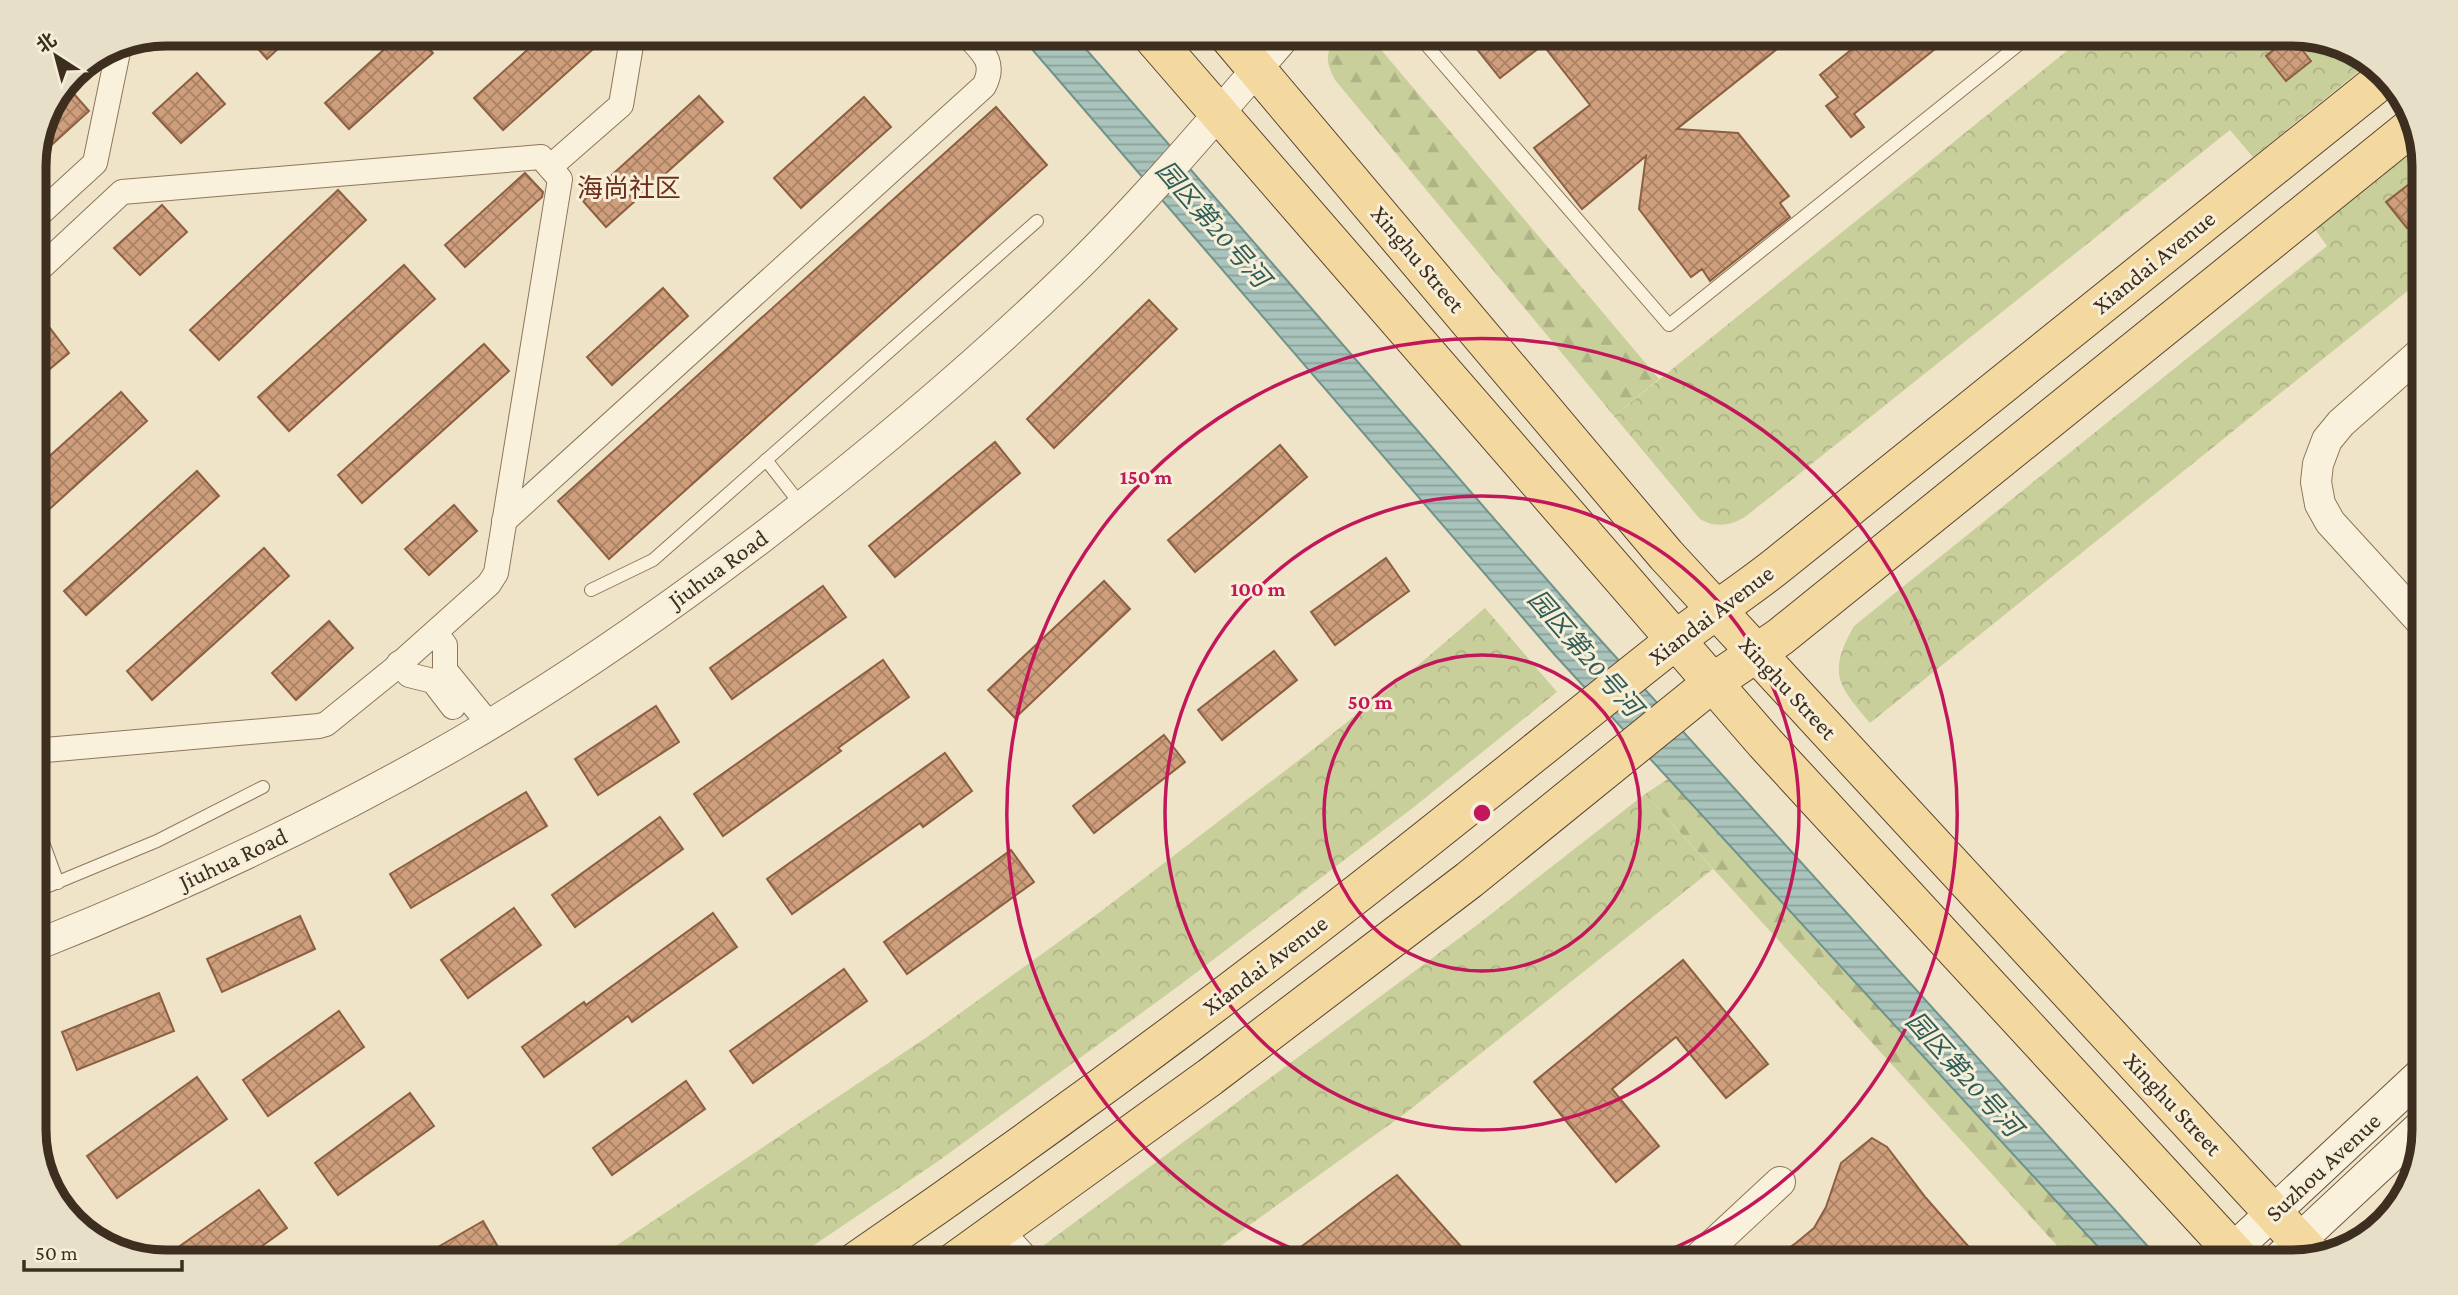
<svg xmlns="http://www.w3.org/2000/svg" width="2458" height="1295" font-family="'Crimson Pro','Noto Sans SC',serif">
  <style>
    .forest { fill: url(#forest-firs) }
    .park { fill: url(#park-crowns) }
    .water { fill: url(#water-rules); stroke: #6f938a; stroke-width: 2 }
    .building { fill: url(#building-cross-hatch); stroke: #8d5f41; stroke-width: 2 }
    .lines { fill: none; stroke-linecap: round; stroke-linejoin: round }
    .service-casing { stroke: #8d765c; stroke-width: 14 }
    .minor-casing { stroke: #8d765c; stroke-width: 26 }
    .tertiary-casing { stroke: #8d765c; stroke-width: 32 }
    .secondary-casing { stroke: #6f573f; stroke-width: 35 }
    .primary-casing { stroke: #5b4430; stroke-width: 40 }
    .service { stroke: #faf1dc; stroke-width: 12 }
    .minor { stroke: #faf1dc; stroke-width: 24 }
    .tertiary { stroke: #faf1dc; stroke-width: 30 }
    .secondary { stroke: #faf1dc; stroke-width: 33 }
    .primary { stroke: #f3d9a0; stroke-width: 38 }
    .ring { fill: none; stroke: #c2185b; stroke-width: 3.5 }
    .labels { text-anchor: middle; stroke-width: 6; stroke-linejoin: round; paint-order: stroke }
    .street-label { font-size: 24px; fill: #3d2e20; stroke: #f7eed8 }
    .neighbourhood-label { font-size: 26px; fill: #6b2e1e; stroke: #f7eed8 }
    .water-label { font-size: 26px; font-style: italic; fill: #2f5d5a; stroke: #f7eed8 }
    .rim { fill: none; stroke: #3d2e20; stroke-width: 9 }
    .centre { fill: #c2185b; stroke: #f7eed8; stroke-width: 3.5 }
    .ring-label { font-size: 21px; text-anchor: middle; font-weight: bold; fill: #c2185b; stroke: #f7eed8; stroke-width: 6; stroke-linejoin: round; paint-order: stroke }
  </style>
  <defs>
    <pattern id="forest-firs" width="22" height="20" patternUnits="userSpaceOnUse" patternTransform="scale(1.75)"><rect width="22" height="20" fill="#c9cf9b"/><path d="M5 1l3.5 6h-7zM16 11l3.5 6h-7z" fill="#aeb285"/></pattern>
    <pattern id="park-crowns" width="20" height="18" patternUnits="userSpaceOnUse" patternTransform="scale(1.75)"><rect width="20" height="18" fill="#c9cf9b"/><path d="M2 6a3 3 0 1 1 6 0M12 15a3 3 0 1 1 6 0" fill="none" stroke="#aeb285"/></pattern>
    <pattern id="water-rules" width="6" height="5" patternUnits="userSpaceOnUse" patternTransform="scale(1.75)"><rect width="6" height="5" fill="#a9c4bc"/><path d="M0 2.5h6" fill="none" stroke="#8ba098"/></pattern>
    <pattern id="building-cross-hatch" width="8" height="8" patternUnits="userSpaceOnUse" patternTransform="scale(1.75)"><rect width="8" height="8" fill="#cf9f7d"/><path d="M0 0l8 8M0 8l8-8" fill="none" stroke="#a98266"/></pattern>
  </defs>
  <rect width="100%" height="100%" fill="#f0e4c8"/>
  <g class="forest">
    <path d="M1338 33H1367L1659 379 1614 416 1335 80C1324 59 1326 53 1338 33Z"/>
    <path d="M1668 779 2112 1262H2072L1645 794Z"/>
  </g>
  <g class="park">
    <path d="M2089 33H2292L2351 47 2369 63 2253 157 2230 130 1745 517C1730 526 1714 528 1700 519L1614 416Z"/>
    <path d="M2418 140 2424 158 2425 277 1870 723C1838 685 1827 674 1854 626L2327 246 2312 225Z"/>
    <path d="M1485 608 1557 692 1414 807 1180 985 937 1162 789 1262H592L927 1037 1100 912 1316 747 1423 661Z"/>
    <path d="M1645 794 1713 869 1407 1112 1198 1262H1059L1044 1245 1477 925Z"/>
  </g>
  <path class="water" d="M1018 33H1072L1576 613 2162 1262H2112L1554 654Z"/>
  <g class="building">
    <path d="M244 33H295L267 59Z"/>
    <path d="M402 33H415L433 53 349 129 325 103Z"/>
    <path d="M546 33H611L503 130 474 98Z"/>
    <path d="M1464 33H1644L1657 50 1678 33H1797L1677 129 1738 133 1789 196 1780 203 1790 217 1710 281 1702 269 1691 277 1639 209 1646 156 1582 209 1534 148 1590 105 1543 45 1500 78Z"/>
    <path d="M1872 33H1955L1854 114 1864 127 1851 137 1826 106 1838 97 1820 75Z"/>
    <path d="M2291 36 2311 61 2286 81 2266 56Z"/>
    <path d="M197 73 225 104 181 143 153 113Z"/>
    <path d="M66 85 89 111 34 161V158Z"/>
    <path d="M699 96 723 122 606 227 583 201Z"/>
    <path d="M864 97 891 127 801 208 774 178Z"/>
    <path d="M996 107 1047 165 609 559 558 501Z"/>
    <path d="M525 173 543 192 542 197 465 267 445 245Z"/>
    <path d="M2412 182 2425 199V214L2407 228 2386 202Z"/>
    <path d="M338 190 366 220 219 360 190 330Z"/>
    <path d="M162 205 187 232 140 275 114 248Z"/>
    <path d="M404 265 435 299 289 431 258 397Z"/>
    <path d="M663 288 688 316 612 385 587 357Z"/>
    <path d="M1149 300 1177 329 1054 448 1027 419Z"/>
    <path d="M34 307 69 353 34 382Z"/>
    <path d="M484 344 509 371 362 503 338 475Z"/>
    <path d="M121 392 147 421 34 523V470Z"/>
    <path d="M995 442 1020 473 895 577 869 546Z"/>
    <path d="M1280 445 1307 477 1195 572 1168 540Z"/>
    <path d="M197 471 219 496 86 615 64 591Z"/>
    <path d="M454 505 477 531 429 575 405 549Z"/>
    <path d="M264 548 289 576 152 700 127 671Z"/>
    <path d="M1386 558 1409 591 1335 645 1311 612Z"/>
    <path d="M1104 581 1130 609 1015 718 988 690Z"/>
    <path d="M823 586 846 617 732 699 710 668Z"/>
    <path d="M329 621 353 648 296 700 272 673Z"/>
    <path d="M1274 651 1297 680 1222 740 1198 710Z"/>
    <path d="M883 660 909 697 838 748 841 751 723 836 694 794Z"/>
    <path d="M656 706 679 742 598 795 575 759Z"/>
    <path d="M1164 735 1185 762 1094 833 1073 806Z"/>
    <path d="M945 753 972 791 923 827 920 823 792 914 767 879Z"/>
    <path d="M526 792 547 826 411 908 390 874Z"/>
    <path d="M660 817 683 849 575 927 552 895Z"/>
    <path d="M1011 850 1034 882 907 974 884 942Z"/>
    <path d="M514 908 541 945 468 998 441 960Z"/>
    <path d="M713 913 737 947 632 1022 628 1016 544 1077 522 1047 584 1002 586 1005Z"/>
    <path d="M300 916 315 949 222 992 207 959Z"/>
    <path d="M1683 960 1768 1064 1726 1098 1676 1037 1612 1089 1659 1146 1616 1182 1534 1082Z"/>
    <path d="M844 969 867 1001 753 1083 730 1051Z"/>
    <path d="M159 993 174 1031 77 1070 62 1032Z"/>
    <path d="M339 1011 364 1047 268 1116 243 1080Z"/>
    <path d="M197 1077 227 1119 117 1198 87 1156Z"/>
    <path d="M686 1081 705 1109 612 1175 593 1148Z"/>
    <path d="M410 1093 434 1126 338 1195 315 1163Z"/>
    <path d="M1872 1138 1887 1147 1926 1198 1982 1262H1768L1796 1243 1814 1228 1826 1207 1841 1163Z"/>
    <path d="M1397 1175 1475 1262H1281L1375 1191Z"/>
    <path d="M259 1190 287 1228 240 1262 160 1260Z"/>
    <path d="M483 1221 502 1254 488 1262H412Z"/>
  </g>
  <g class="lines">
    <g class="service-casing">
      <g id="service">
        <path d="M1416 33 1669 325 2033 33"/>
        <path d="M766 460 802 506"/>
        <path d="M591 590 653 560 1037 221"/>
        <path d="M34 818 58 883"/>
        <path d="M34 892 157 841 263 787"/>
      </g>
    </g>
    <g class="minor-casing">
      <g id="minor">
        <path d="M550 167 621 105 633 33"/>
        <path d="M34 219 95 163 120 42"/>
        <path d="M34 274 122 192 541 157 560 179 496 573 489 584 394 669 326 724 319 726 34 751"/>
        <path d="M504 521 984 86C997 61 981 51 965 33"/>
        <path d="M435 633 445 645V670L489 724"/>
        <path d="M399 663 409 675 433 681 453 707"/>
      </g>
    </g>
    <g class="tertiary-casing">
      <g id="tertiary">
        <path d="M2425 349 2341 423 2327 440 2318 464 2316 482 2320 504 2330 522 2425 626"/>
        <path d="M34 946C180 888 323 821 460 742 564 682 664 612 760 539 869 455 973 368 1071 273 1148 198 1218 114 1288 33"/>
        <path d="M998 1231 1026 1262"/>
        <path d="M1694 1262 1780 1182"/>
      </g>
    </g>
    <g class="secondary-casing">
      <g id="secondary">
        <path d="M2220 1262 2425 1071"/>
        <path d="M2276 1262 2425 1123"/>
      </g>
    </g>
    <g class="primary-casing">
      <g id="primary">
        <path d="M1149 33 1765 743 2243 1262"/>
        <path d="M1226 33 1666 555 2313 1256"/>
        <path d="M855 1262C1028 1143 1197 1019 1362 890 1466 809 1568 725 1672 643 1706 616 1744 592 1779 564L2385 77"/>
        <path d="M954 1262 1210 1077 1469 880 1712 683 1780 637 2414 125"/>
      </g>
    </g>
    <use href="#service" class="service"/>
    <use href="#minor" class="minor"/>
    <use href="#tertiary" class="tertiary"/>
    <use href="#secondary" class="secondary"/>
    <use href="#primary" class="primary"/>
  </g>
  <g class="ring">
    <circle cx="1482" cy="813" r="158"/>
    <circle cx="1482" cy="813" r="317"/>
    <path d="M1323 1261A475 475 0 1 1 1641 1261"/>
  </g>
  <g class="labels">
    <g class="street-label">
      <text transform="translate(1418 259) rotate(50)" y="8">Xinghu Street</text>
      <text transform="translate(2154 262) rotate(-39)" y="8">Xiandai Avenue</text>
      <text transform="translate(718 569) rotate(-36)" y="8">Jiuhua Road</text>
      <text transform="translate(1711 615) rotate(-37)" y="8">Xiandai Avenue</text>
      <text transform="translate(1788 688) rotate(47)" y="8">Xinghu Street</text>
      <text transform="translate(233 859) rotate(-25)" y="8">Jiuhua Road</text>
      <text transform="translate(1265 965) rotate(-37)" y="8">Xiandai Avenue</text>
      <text transform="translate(2173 1104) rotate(47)" y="8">Xinghu Street</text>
      <text transform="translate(2323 1167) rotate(-43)" y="8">Suzhou Avenue</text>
    </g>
    <g class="neighbourhood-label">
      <text x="629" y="197">海尚社区</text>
    </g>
    <g class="water-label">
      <text transform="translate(1213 224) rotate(49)" y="9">园区第20号河</text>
      <text transform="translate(1585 653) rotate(49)" y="9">园区第20号河</text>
      <text transform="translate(1964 1074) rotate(48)" y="9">园区第20号河</text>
    </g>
  </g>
  <path d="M0 0H2458V1295H0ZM166 46H2292A120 120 0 0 1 2412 166V1130A120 120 0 0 1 2292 1250H166A120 120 0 0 1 46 1130V166A120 120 0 0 1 166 46Z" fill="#e8dfc9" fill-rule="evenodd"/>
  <path class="rim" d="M166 46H2292A120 120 0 0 1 2412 166V1130A120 120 0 0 1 2292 1250H166A120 120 0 0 1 46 1130V166A120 120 0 0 1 166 46Z"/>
  <circle cx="1482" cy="813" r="10" class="centre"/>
  <g class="ring-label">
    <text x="1146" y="484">150 m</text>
    <text x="1258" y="596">100 m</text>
    <text x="1370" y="709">50 m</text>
  </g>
  <g transform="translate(56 56) rotate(324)" stroke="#f7eed8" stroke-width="5" paint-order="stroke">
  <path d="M0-5L12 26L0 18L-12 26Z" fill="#3d2e20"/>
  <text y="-10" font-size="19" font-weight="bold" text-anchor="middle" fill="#3d2e20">北</text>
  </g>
  <path d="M24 1260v10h158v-10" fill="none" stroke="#3d2e20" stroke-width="3.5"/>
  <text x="35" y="1260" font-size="21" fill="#3d2e20" stroke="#f7eed8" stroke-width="5" paint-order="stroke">50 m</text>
</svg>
